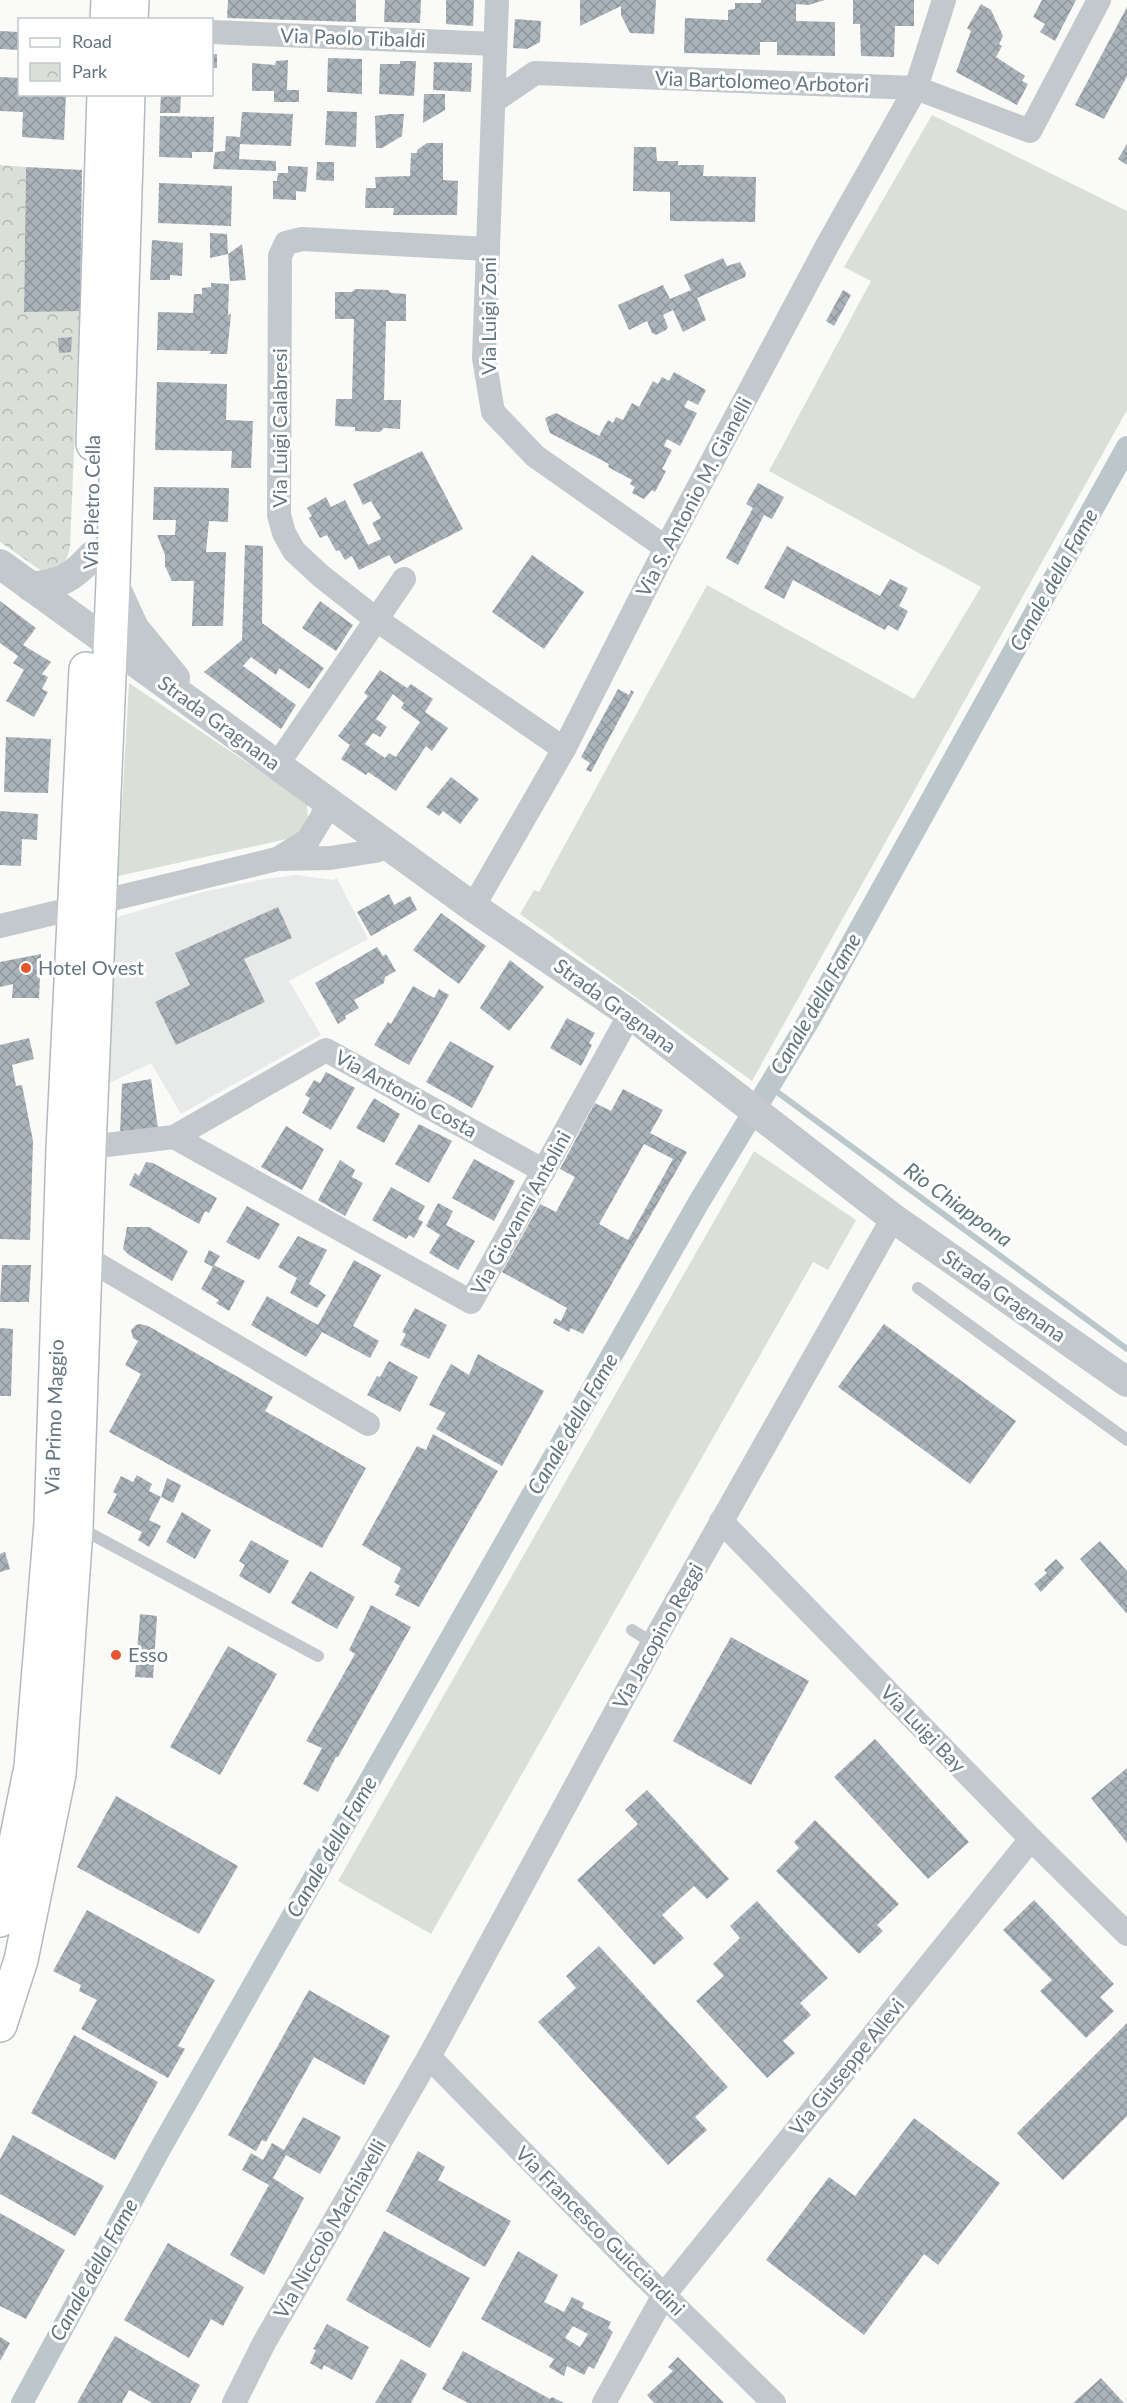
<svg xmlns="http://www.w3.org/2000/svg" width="1127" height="2403" font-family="Lato,sans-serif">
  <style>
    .built { fill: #e8e9e9 }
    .grass { fill: #dadfd7 }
    .park { fill: url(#park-crowns) }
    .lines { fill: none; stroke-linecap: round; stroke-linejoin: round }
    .stream { stroke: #bbc7cb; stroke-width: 6 }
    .canal { stroke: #bbc7cb; stroke-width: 22 }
    .building { fill: url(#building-cross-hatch); fill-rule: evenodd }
    .secondary-casing { stroke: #b3babf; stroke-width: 36 }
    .service { stroke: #c3c8cc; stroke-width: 12 }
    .minor { stroke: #c3c8cc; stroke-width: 24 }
    .tertiary { stroke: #c3c8cc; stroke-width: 30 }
    .secondary { stroke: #fff; stroke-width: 33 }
    .poi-dot { fill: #e4572e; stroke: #fff; stroke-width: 2 }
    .labels { text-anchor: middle; stroke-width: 6; stroke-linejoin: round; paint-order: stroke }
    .street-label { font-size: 20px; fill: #657683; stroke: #fff }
    .poi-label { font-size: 20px; fill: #657683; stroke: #fff; text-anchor: start }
    .water-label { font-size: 21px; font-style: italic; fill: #60757c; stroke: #fff }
  </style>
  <defs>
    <pattern id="park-crowns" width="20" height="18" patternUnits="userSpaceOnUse" patternTransform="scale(1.5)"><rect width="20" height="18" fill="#dadfd7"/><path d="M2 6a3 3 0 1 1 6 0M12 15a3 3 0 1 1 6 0" fill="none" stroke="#b4b9b4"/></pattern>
    <pattern id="building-cross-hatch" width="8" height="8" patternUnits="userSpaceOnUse" patternTransform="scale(1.5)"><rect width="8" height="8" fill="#aab3b9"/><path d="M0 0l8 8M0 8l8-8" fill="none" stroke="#8e969c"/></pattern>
  </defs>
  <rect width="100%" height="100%" fill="#fafaf8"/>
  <path class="built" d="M297 875 333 880 337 878 368 939 289 981 321 1035 181 1114 151 1063 108 1084 114 918 203 892 264 879Z"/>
  <g class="grass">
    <path d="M932 115 1127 211V410L752 1081 520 914 534 890 539 892 707 585 914 699 981 587 769 471 871 281 844 267Z"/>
    <path d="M129 683 307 803 308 822 296 837 118 876Z"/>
    <path d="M754 1151 856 1220 828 1270 813 1262 431 1934 338 1881Z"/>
  </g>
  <path class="park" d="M0 165 26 167 24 311H80L70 546C67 564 61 567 46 574L0 542Z"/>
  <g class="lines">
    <path class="stream" d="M769 1086 1127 1349"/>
    <path class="canal" d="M22 2403 160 2149 699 1202 811 1017 1127 447"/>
  </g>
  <g class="building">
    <path d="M228 0H356V22L227 18Z"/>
    <path d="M385 0H421L420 23 384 22Z"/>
    <path d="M446 0H474L473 26 446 24Z"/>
    <path d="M580 0H656L654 34 630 33 621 15V6L580 26Z"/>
    <path d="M761 0H825L808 5 796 4V21L835 22V56L777 55V42H760V55L684 53 685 18 728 20V10L735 9V3H761Z"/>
    <path d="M853 0H914V26H895L894 57 861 56 860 24H853Z"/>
    <path d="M1042 0H1076L1055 41 1040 32 1045 24 1033 17Z"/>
    <path d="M981 4 991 10 1003 36 999 44 1002 46 996 57 1025 76 1022 81 1028 84 1017 105 956 72 971 31 967 28Z"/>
    <path d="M1127 7V76L1104 119 1075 105Z"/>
    <path d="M515 19 541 21 540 42 527 49 513 48Z"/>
    <path d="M0 31 20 32V50L0 49Z"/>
    <rect x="212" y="54" width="5" height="14"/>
    <path d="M328 58 362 59V94L327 92Z"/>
    <path d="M288 60 287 90H299V102H274V91H252V63L275 65 276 61Z"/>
    <path d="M400 61H416L414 96 379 94 380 64H400Z"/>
    <path d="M434 62 472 63 471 92 433 90Z"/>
    <path d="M0 77 20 78V94H66L64 140 22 137 23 112 0 111Z"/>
    <path d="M161 94 181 96 180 113H160Z"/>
    <path d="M424 94H445V110L423 123Z"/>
    <path d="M327 111 357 112 356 147 325 145Z"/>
    <path d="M242 112 293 114 291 146 240 144 239 159 276 161V171L213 169 215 152 225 151 226 136 240 137Z"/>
    <path d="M390 114H404L402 136 382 148H376L375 116Z"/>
    <path d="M160 116 214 117 213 152H192V158L159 157Z"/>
    <path d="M427 143H443V180L458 181 457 215H393L394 208H365L366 188H376L375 177 410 176 411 153H417V150Z"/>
    <path d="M1127 144V165L1118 159Z"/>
    <path d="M634 147H656L657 161H678V165H704L703 176 756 177 755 222 670 221V192L633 191Z"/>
    <path d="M317 162H334V181L316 180Z"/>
    <path d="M288 166 308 167 306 192 296 191V200L273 199V181H277L278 173H288Z"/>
    <path d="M26 167 82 170 80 311 24 312Z"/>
    <path d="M159 183 232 186 231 226 158 223Z"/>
    <path d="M210 233 227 234 228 254 242 244 246 280 230 281 228 254 210 258Z"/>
    <path d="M152 240 183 243 182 276 170 275V280H150Z"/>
    <path d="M723 258 727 266 740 262 746 273 745 277 697 298 706 320 683 332 673 310 663 315 668 327 666 330 656 335 652 333 647 321 629 330 618 305 663 285 670 299 691 290 684 275Z"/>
    <path d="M211 283 229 284 228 315 231 314 227 354H210L211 351 157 350 158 312 193 313 194 294H202V288L211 287Z"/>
    <path d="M355 289 388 290 391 293 406 294V321H386L384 400H401L400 429 384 428 380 432 355 431V427L335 426 336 399H352L354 319H335V292H352Z"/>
    <path d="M843 290 851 295 834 326 826 321Z"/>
    <path d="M72 337 71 352 59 353 58 338Z"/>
    <path d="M674 372 706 390 698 405 688 400 684 407 697 413 680 446 667 439 664 446 672 450 662 469 666 471 655 492 652 490 644 499 632 493 635 487 630 484 632 480 608 467 609 464 550 433 545 418 556 413 599 436 608 420 613 423 616 417 623 420 632 403 639 407 653 381 658 384 662 377 669 381Z"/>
    <path d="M157 382 227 384 226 420 253 421 251 468H231L232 451 155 450Z"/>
    <path d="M422 451 463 529 395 564 389 555 359 570 352 556 345 560 339 550 336 551 327 535 320 538 309 518 312 516 307 508 326 497 331 507 345 500 368 545 381 539 372 523 381 518 371 501 363 505 353 484Z"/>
    <path d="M758 483 784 497 772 519 764 515 738 565 726 558 753 508 746 504Z"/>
    <path d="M154 487 229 488 228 522 209 521 206 552H226L223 626H192L194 581H172L165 566V555L157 535H175L176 520H153Z"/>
    <path d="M245 545 263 546 262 623 324 668 309 689 279 668 276 675 251 657 243 666 296 705 281 729 204 672 242 640Z"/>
    <path d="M787 546 880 596 890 579 908 588 899 606 908 611 898 631 888 625 885 630 793 580 784 599 764 588Z"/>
    <path d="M532 555 584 592 544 649 492 612Z"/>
    <path d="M0 601 36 628 23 645 51 662 42 674 48 677 42 689 48 692 34 717 6 701 24 670 13 663 18 656 0 643Z"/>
    <path d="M320 601 353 625 336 651 302 628Z"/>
    <path d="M380 670 407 688 411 684 433 699 425 712 448 728 432 751 426 746 396 791 368 772 366 775 341 759 350 745 338 736 368 696 364 693ZM393 694 404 703 401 708 420 722 396 757 389 753 385 758 365 744 373 733 380 737 387 727 376 719Z"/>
    <path d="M618 689 629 695 631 690 634 692 591 772 586 770 590 763 581 757Z"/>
    <path d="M6 737 51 739 48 793 4 792Z"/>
    <path d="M451 777 479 799 460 824 443 811 439 816 426 807Z"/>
    <path d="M0 811 38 814 37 840 22 839 21 866 0 865Z"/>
    <path d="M389 894 394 905 410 896 417 910 371 936 357 912Z"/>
    <path d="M278 907 292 938 244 959 265 1002 176 1045 155 1002 190 985 175 953Z"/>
    <path d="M441 913 486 946 459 984 413 950Z"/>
    <path d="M377 947 383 956 386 954 396 971 385 977 384 983 354 1000 359 1008 345 1016 346 1019 338 1024 315 983Z"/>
    <path d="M41 954 39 998H12L13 984 0 987V962Z"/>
    <path d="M510 960 544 987 509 1031 480 1008Z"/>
    <path d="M413 986 434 998 439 989 449 995 409 1065 374 1045 388 1022 391 1024Z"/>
    <path d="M567 1018 595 1033 589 1043 592 1045 581 1066 550 1048Z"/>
    <path d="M29 1038 34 1059 12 1065 16 1086 22 1085 33 1141 30 1240 0 1239V1045Z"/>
    <path d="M450 1041 494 1066 472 1108 426 1082Z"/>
    <path d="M326 1072 355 1088 331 1130 302 1113 310 1098 305 1095 314 1080 320 1083Z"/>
    <path d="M151 1079 158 1128 120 1134 122 1084Z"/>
    <path d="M623 1089 663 1110 650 1133 687 1152 583 1334 571 1328 569 1332 553 1323 555 1318 561 1321 567 1308 502 1272 540 1204 556 1212 575 1177 560 1169 595 1103 611 1111ZM644 1144 673 1159 628 1240 599 1224Z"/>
    <path d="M374 1098 400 1114 384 1143 356 1128Z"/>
    <path d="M419 1124 452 1141 429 1183 395 1164Z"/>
    <path d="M286 1126 324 1149 302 1190 261 1167Z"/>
    <path d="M474 1159 515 1181 494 1221 452 1198Z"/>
    <path d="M340 1160 355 1170 352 1177 363 1183 345 1216 318 1200Z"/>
    <path d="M146 1162 153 1163 217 1198 209 1213 205 1211 199 1224 129 1185 135 1173 139 1176Z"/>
    <path d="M391 1187 425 1206 418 1219 423 1222 414 1238 409 1235 406 1239 372 1220Z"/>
    <path d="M438 1203 453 1211 446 1225 475 1241 458 1270 429 1253 440 1235 426 1226Z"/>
    <path d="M247 1206 280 1224 259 1260 226 1242Z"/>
    <path d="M127 1227H149L188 1251 172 1281 129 1255 123 1249Z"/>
    <path d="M298 1236 327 1250 309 1284 326 1295 317 1308 290 1293 297 1278 278 1267Z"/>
    <path d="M209 1250 220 1256 214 1265 245 1281 229 1311 216 1303 219 1300 201 1289 213 1267 204 1262Z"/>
    <path d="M354 1260 381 1275 353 1326 379 1341 370 1358 322 1332 306 1357 251 1325 267 1296 318 1325Z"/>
    <path d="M2 1265H31L29 1302H0Z"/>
    <path d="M415 1308 447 1325 429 1359 400 1345 406 1334 402 1332Z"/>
    <path d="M140 1324 148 1326 273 1397 265 1411 366 1468 322 1548 109 1432 141 1374 125 1365 138 1341 133 1338 131 1330 136 1325Z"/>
    <path d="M884 1324 1016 1421 970 1484 838 1387Z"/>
    <path d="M0 1328 13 1329 11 1396H0Z"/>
    <path d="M478 1354 544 1391 502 1466 436 1429 446 1413 429 1405 451 1364 469 1375Z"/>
    <path d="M389 1361 418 1377 400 1412 367 1395 377 1376 380 1377Z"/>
    <path d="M433 1434 498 1471 419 1607 395 1595 400 1586 394 1582 401 1568 362 1545 417 1446 426 1450Z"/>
    <path d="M137 1475 152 1484 149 1491 161 1497 149 1520 161 1526 149 1547 138 1540 142 1532 107 1513 117 1494 113 1492 121 1476 133 1482Z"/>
    <path d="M167 1478 181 1485 173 1503 161 1497Z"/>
    <path d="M182 1512 211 1530 195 1559 166 1542Z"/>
    <path d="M251 1540 289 1561 270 1594 239 1576 245 1565 239 1561Z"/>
    <path d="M1100 1541 1127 1571V1614L1080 1559Z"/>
    <path d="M5 1552 10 1569 0 1572V1554Z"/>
    <path d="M1056 1559 1064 1568 1041 1592 1034 1584 1047 1573 1044 1570Z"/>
    <path d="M310 1571 355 1597 337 1629 291 1603Z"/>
    <path d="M371 1605 411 1627 338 1757H336L318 1792 303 1784 322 1748 306 1741 355 1654 349 1650Z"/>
    <path d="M140 1614 157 1616 153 1678 135 1677Z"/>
    <path d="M731 1637 809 1681 751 1785 673 1741Z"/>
    <path d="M228 1646 277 1674 220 1775 170 1747Z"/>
    <path d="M875 1739 969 1842 928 1879 834 1777Z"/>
    <path d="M1127 1768V1843L1091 1798Z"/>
    <path d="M647 1790 729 1879 707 1899 694 1886 662 1915 684 1938 654 1965 577 1880 638 1824 625 1810Z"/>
    <path d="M116 1796 238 1866 199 1934 77 1867Z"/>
    <path d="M815 1820 899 1904 877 1925 883 1931 859 1954 776 1871 799 1848 794 1842Z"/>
    <path d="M1034 1900 1114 1984 1100 1997 1114 2011 1086 2038 1040 1991 1052 1980 1003 1930Z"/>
    <path d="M757 1901 828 1978 800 2003 811 2015 783 2041 795 2053 767 2078 696 2001 724 1976 713 1964 740 1938 730 1926Z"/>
    <path d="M87 1910 215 1980 178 2046 185 2049 168 2078 81 2029 97 2000 79 1991 81 1985 53 1971Z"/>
    <path d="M599 1946 728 2087 695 2117 707 2130 668 2165 538 2022 576 1988 566 1976Z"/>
    <path d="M309 1990 390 2036 364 2085 314 2057 267 2140 266 2142 262 2140 256 2151 228 2135Z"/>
    <path d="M1127 2023V2116L1063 2180 1017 2133Z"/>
    <path d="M74 2035 158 2082 115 2160 31 2113Z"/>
    <path d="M303 2117 341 2137 320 2174 286 2155 273 2178 304 2198 264 2275 230 2255 269 2185 242 2170 251 2153 263 2160 272 2143 284 2150Z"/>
    <path d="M914 2118 1000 2183 938 2265 924 2254 864 2335 766 2260 829 2177 855 2196Z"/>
    <path d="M13 2135 104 2186 75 2236 0 2194V2159Z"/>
    <path d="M418 2151 445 2167 438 2180 511 2221 485 2267 386 2211Z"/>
    <path d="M0 2213 65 2250 26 2319 0 2306Z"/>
    <path d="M384 2231 470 2278 430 2348 346 2300Z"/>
    <path d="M168 2243 244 2287 223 2326 211 2319 189 2358 124 2320Z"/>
    <path d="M518 2251 558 2275 544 2302 564 2312 572 2297 584 2303 582 2308 611 2322 608 2328 613 2332 594 2369 589 2366 584 2375 567 2366 564 2376 549 2367 554 2359 481 2319ZM573 2326 588 2334 580 2347 565 2338Z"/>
    <path d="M327 2324 369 2347 352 2380 324 2365 322 2370 310 2363 316 2350 313 2349Z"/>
    <path d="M115 2336 200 2385 190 2403H152L129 2390 122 2403H77Z"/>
    <path d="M0 2337 10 2343 0 2361Z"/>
    <path d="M463 2351 550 2399 552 2397 564 2403H468L442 2389Z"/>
    <path d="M678 2357 724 2403H654L647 2395 673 2371 668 2367Z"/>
    <path d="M401 2359 427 2374 411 2403H375Z"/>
    <path d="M1101 2378 1124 2403H1073Z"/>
  </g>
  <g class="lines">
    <g class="secondary-casing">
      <g id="secondary">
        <path d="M107 20 108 0"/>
        <path d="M131 20 132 0"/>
        <path d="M93 444 104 94"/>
        <path id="s1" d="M0 1920 31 1767 51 1523 63 1149 86 669"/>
        <path d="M0 2025 21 1960 59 1774 76 1528 89 1147 113 582 128 94"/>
      </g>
    </g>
    <g class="service">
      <path d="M918 1288 1127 1440"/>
      <path d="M78 1527 318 1656"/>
      <path d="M632 1630 653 1643"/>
    </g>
    <g class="minor">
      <path d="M497 0 484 358 493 412 535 456 666 548"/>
      <path d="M212 32 495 44"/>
      <path d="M494 101 535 73 916 88 1030 131 1099 0"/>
      <path d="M488 249 302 239 286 243 280 256 279 515 284 533 294 551 321 576 377 620 564 749"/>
      <path d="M277 765 404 579"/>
      <path d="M279 858 308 840 322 817 327 801"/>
      <path d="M473 907 564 749 666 548 828 244 916 88 944 0"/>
      <path d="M0 926 277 859 330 858 375 851 390 845"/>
      <path d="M174 1137 471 1302 630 1014"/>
      <path d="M89 1147 174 1137 326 1050 544 1171"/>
      <path d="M85 1257 368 1424"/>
      <path d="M721 1521 1031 1839 1127 1934"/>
      <path d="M429 2057 638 2270 774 2403"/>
      <path d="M234 2403 264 2343 429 2057 653 1643 893 1218"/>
      <path d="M604 2403 664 2295 1031 1839"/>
    </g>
    <g class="tertiary">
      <path d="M0 564 473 907 630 1014 893 1218 1127 1382"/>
      <path d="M113 582 134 628 175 678"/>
      <path d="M31 587C62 583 71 579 92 556"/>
    </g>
    <use href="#secondary" class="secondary"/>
  </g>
  <g class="poi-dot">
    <circle cx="26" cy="968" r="6"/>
    <circle cx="116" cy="1655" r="6"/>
  </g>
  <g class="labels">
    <g class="street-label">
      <text transform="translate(353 38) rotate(2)" y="7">Via Paolo Tibaldi</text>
      <text transform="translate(762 82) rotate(2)" y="7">Via Bartolomeo Arbotori</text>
      <text transform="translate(489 316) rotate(-90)" y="7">Via Luigi Zoni</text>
      <text transform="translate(280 428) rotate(-90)" y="7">Via Luigi Calabresi</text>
      <text transform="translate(694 497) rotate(-62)" y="7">Via S. Antonio M. Gianelli</text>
      <text transform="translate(92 502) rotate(-89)" y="7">Via Pietro Cella</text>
      <text transform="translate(219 723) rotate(36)" y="7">Strada Gragnana</text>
      <text transform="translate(615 1006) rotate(36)" y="7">Strada Gragnana</text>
      <text transform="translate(406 1094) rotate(29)" y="7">Via Antonio Costa</text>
      <text transform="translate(521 1213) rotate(-61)" y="7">Via Giovanni Antolini</text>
      <text transform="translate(1004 1296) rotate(35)" y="7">Strada Gragnana</text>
      <text dy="7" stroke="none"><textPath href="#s1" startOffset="507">Via Primo Maggio</textPath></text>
      <text transform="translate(658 1636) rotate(-61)" y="7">Via Jacopino Reggi</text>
      <text transform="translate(923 1729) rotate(46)" y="7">Via Luigi Bay</text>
      <text transform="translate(847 2067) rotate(-51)" y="7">Via Giuseppe Allevi</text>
      <text transform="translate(330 2229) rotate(-60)" y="7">Via Niccolò Machiavelli</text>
      <text transform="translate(600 2231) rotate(45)" y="7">Via Francesco Guicciardini</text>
    </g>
    <g class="poi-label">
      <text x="38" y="975">Hotel Ovest</text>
      <text x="128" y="1662">Esso</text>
    </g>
    <g class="water-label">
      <text transform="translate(1054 580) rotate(-61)" y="7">Canale della Fame</text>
      <text transform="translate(816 1004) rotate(-60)" y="7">Canale della Fame</text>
      <text transform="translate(958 1205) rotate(36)" y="7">Rio Chiappona</text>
      <text transform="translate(573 1424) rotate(-60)" y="7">Canale della Fame</text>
      <text transform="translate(332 1847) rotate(-60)" y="7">Canale della Fame</text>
      <text transform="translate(94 2270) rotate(-61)" y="7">Canale della Fame</text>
    </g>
  </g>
  <rect x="18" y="18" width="195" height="78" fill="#ffffff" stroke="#c1c8cd" stroke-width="1.5"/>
  <rect x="30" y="38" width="30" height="9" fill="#ffffff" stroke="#c1c8cd" stroke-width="1.5"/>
  <text x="72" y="48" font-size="18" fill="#657683">Road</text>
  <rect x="30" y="63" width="30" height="18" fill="url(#park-crowns)" stroke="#c1c8cd" stroke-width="1.5"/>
  <text x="72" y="78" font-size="18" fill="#657683">Park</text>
</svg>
